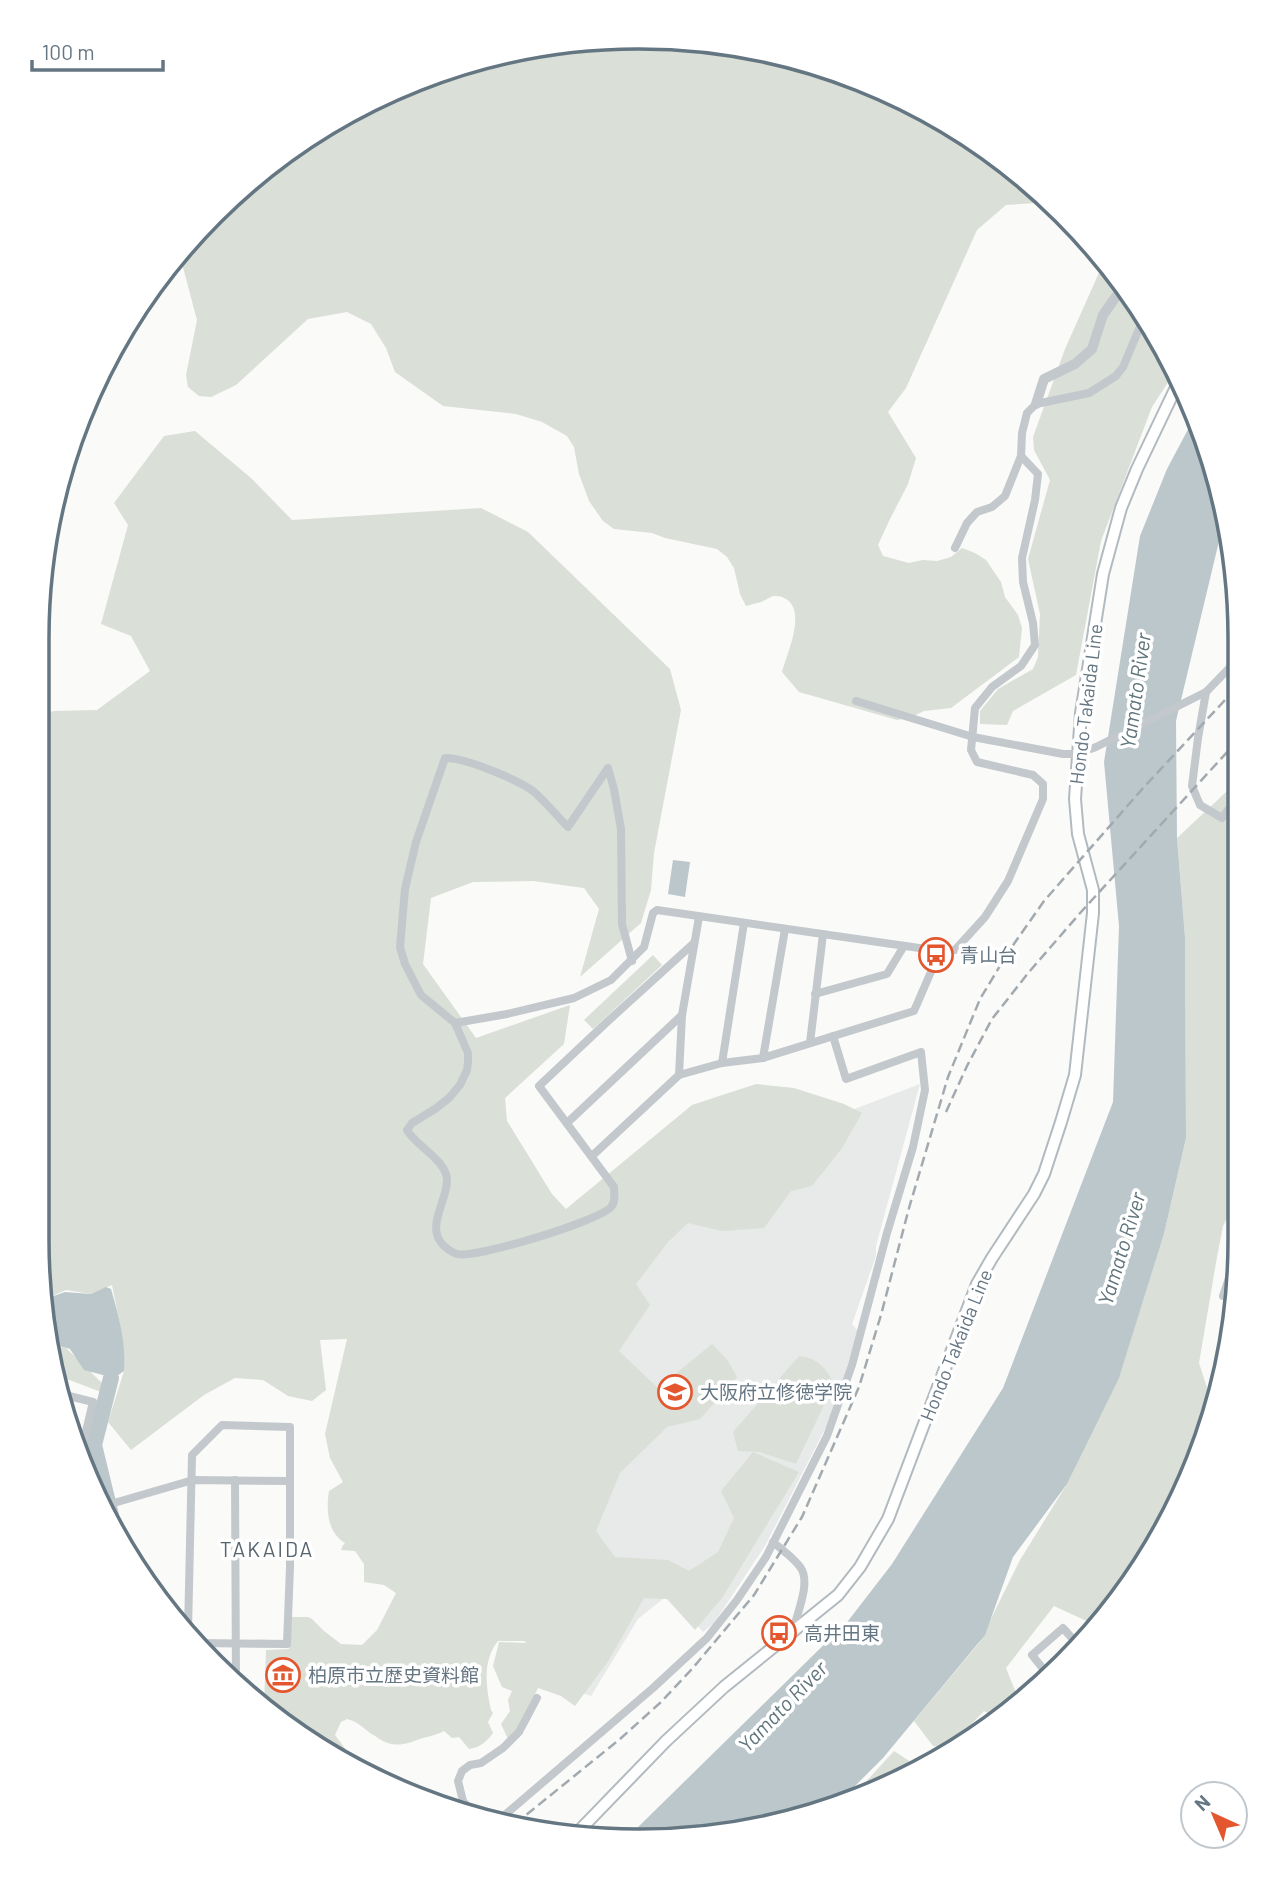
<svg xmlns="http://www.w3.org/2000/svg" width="1277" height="1878" font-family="Barlow,'Noto Sans JP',sans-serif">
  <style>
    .built { fill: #e8e9e9 }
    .green { fill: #dadfd7 }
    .water { fill: #bbc7cb }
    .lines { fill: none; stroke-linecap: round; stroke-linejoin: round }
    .river { stroke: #bbc7cb; stroke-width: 16 }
    .secondary-casing { stroke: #b3babf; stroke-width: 14 }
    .minor { stroke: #c3c8cc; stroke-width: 8 }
    .tertiary { stroke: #c3c8cc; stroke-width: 10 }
    .secondary { stroke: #fff; stroke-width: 10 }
    .rail { stroke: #a2aab0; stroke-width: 2.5; stroke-dasharray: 10 5; stroke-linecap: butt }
    .labels { text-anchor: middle; stroke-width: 7; stroke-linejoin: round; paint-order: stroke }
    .street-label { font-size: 19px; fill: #657683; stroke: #fff }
    .poi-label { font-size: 19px; fill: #657683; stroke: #fff; text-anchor: start }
    .water-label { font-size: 21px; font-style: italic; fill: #60757c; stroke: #fff }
    .neighbourhood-label { font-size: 21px; letter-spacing: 2px; fill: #57646e; stroke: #fff }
    .rim { fill: none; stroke: #657683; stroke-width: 3.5 }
  </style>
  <rect width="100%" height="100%" fill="#fafaf8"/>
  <path class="built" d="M920 1084 876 1246V1256L852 1324 859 1332 827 1425 765 1546 714 1623 703 1632 669 1594 638 1619 591 1696 543 1680V1339L679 1218 836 1116Z"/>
  <g class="green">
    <path d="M639 37 756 48 869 83 973 138 1051 202 1006 205 977 230 906 388 888 412 916 458 908 484 889 521 878 545 883 556 909 563 923 560 937 561 951 557 962 548 975 553 986 560 1001 582 1005 597 1018 615 1022 628 1019 657 951 708 924 711 912 717 897 720 799 692 782 672C787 653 808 609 784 598 781 596 777 596 773 596L761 602 746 606 740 594 734 568 727 557 717 549 665 538 652 533 614 529 603 521 589 501 579 474 574 447 567 436 542 422 516 414 443 406 395 372 386 348 371 324 347 312 308 319 236 385 211 397 199 396 188 387 186 375 197 320 180 256 213 213 305 138 409 82 521 48Z"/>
    <path d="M1102 266 1176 370 1152 407 1101 541 1076 675 1013 711 1007 725 980 724V711L998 689 1033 669 1038 657 1040 614 1028 559 1050 480 1034 450 1033 437 1065 349Z"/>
    <path d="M195 431 251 478 292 520 481 508 528 532 670 669 681 710 654 853 651 890 641 923 580 977 599 909 584 888 533 881 473 882 431 898 423 964 476 1038 570 1005 564 1044 505 1098 507 1121 552 1194 566 1209 692 1105 756 1084 794 1088 844 1104 862 1113 842 1148 812 1186 791 1191 764 1228 722 1231 688 1223 668 1242 636 1284 650 1305 619 1351 658 1388 712 1344 728 1361 737 1377 700 1419 667 1427 620 1473 596 1531 615 1557 668 1560 689 1571 718 1552 734 1518 721 1491 753 1452 799 1472 722 1598 695 1630 667 1599 644 1598 609 1660 575 1706 561 1696 538 1688 518 1730 508 1739 501 1724 510 1711 508 1700 512 1691 502 1687 493 1666 499 1642 526 1643 524 1641H498C482 1661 486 1687 491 1710L493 1713 488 1722 493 1733C487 1741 480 1748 469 1749L459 1737 452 1738 444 1731C437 1735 430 1736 423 1738 403 1745 393 1749 375 1736 363 1729 361 1723 347 1719L341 1722 335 1735 356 1763 264 1706 266 1650 289 1649 292 1617H308L312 1619 324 1631 341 1644 362 1645 377 1630 396 1593 384 1585 364 1582V1564L355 1551 341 1550 343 1545 345 1543C327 1532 326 1510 329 1491L343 1482 330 1458 325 1434 347 1339 320 1340 326 1390 312 1401 288 1396 263 1380 235 1378 204 1395 131 1450 108 1422 124 1371 120 1324 112 1285 91 1294 66 1290 45 1299 37 1240V715L54 711 97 710 150 671 131 636 101 624 128 525 114 503 164 436Z"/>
    <path d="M1240 779V1194L1223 1226 1217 1257 1199 1363 1211 1400 1215 1402 1194 1470 1139 1574 1094 1628 1093 1624 1054 1606 1006 1668 1018 1698 993 1716 984 1711 949 1747 933 1746 914 1721 979 1643 1020 1560 1067 1484 1121 1371 1164 1234 1186 1138 1185 937 1177 838Z"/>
    <path d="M653 955 662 965 593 1029 584 1020Z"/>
    <path d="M50 1343 66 1348 103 1384 101 1392 59 1376 55 1379Z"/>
    <path d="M799 1356C818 1358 826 1368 834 1384L796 1464 760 1452 738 1451 733 1432Z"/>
    <path d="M894 1751 920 1768 905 1779 852 1797Z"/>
  </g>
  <g class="water">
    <path d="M1194 418 1229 522 1220 537 1176 721 1177 838 1185 937 1186 1138 1164 1234 1119 1378 1067 1484 1013 1557 985 1635 883 1758 840 1801 756 1830 631 1834 848 1621 892 1564 1003 1388 1113 1102 1119 926 1104 762 1140 536 1167 469Z"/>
    <path d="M673 860 690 862 685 897 668 894Z"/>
    <path d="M106 1287 111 1289C119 1317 126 1342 124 1371L114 1378 84 1370 70 1349 50 1343 45 1299 65 1292 91 1294Z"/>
  </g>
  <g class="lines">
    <path class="river" d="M111 1378 94 1445 111 1515"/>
    <g class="secondary-casing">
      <path id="secondary" d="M574 1836 666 1741 724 1687 838 1595 860 1567 888 1519 977 1284 992 1258 1034 1194 1044 1174 1061 1122 1075 1075 1093 913V890L1078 834 1075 799 1081 713 1103 574 1121 508 1137 469 1180 379"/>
    </g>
    <g class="minor">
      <path d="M955 548 967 523 977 512 992 507 1005 496 1021 456"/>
      <path d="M1206 692 1198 738 1192 786 1200 805 1222 818 1240 794"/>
      <path d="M856 701 973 737 1063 754H1077L1096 747 1206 692 1240 657"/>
      <path d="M1240 851 1238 858 1234 904 1240 913"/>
      <path d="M632 961 622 924 621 829 614 789 608 768 568 827C556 815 545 801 533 791 518 780 464 757 445 758L416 842 405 889 400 947 405 964 421 995 455 1023 468 1053V1062L467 1070 460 1085 449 1098 435 1109 412 1123 407 1130C416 1146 445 1159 447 1179 448 1200 425 1227 443 1245 446 1248 453 1253 457 1254 475 1259 599 1221 611 1207 616 1202 614 1194 614 1187L539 1086 607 1022 694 943"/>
      <path d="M815 994 887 974 904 946"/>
      <path d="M455 1023 507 1014 574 998 611 980 644 947 653 913 657 910 940 951 955 950 985 917 1008 881 1043 799V784L1033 775 977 762 971 750 975 708 992 687 1021 666 1035 645 1033 623 1023 582 1022 558 1035 500 1038 474 1021 456 1022 433 1027 413 1036 404 1089 393 1116 376 1123 367 1142 322"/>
      <path d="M810 1043 823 934"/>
      <path d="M763 1058 785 929"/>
      <path d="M722 1063 744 923"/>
      <path d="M679 1075 682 1015 699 917"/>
      <path d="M567 1123 682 1015"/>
      <path d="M592 1156 679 1075 722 1063 763 1058 914 1011 940 951"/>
      <path d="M1223 1296 1231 1272"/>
      <path d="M1224 1351 1231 1335"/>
      <path d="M57 1393 93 1402 83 1444 87 1461"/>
      <path d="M235 1480 236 1685"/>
      <path d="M107 1505 193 1480 289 1481"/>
      <path d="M773 1542C781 1549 797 1560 802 1570 810 1586 796 1615 793 1632"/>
      <path d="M188 1631 192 1455 222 1425 290 1427V1567L287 1644 199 1643"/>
      <path d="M1049 1676 1032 1655 1063 1628 1079 1646"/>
      <path d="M473 1813 463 1801 458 1781 462 1771 470 1765 481 1763 503 1748 519 1732 537 1698"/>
      <path d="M499 1820 653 1688 707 1638 737 1600 766 1557 827 1436 852 1365 887 1233 913 1147 925 1090 921 1052 846 1079 833 1036"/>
    </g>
    <path class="tertiary" d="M1036 404 1044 379 1075 364 1092 349 1103 315 1120 291"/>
    <use href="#secondary" class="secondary"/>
    <g class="rail">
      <path d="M946 1112 967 1066 992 1019 1029 972 1081 912 1240 738"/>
      <path d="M515 1824 620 1739 661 1702 692 1669 754 1595 802 1517 859 1387 881 1315 909 1208 948 1077 980 999 1009 951 1044 901 1144 787 1240 684"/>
    </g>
  </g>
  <defs>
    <g id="bus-ring" transform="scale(1.75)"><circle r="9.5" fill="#fff" stroke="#e4572e" stroke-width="1.5"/><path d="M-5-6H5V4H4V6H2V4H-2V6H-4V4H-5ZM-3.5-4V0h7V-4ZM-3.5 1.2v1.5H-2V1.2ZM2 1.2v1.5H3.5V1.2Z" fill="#e4572e"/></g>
    <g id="school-ring" transform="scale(1.75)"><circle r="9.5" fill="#fff" stroke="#e4572e" stroke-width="1.5"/><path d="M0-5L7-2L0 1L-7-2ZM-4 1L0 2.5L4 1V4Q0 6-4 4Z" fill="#e4572e"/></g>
    <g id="museum-ring" transform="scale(1.75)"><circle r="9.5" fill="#fff" stroke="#e4572e" stroke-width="1.5"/><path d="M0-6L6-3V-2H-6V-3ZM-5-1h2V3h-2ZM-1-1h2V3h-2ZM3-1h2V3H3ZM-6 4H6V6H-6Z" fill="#e4572e"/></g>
  </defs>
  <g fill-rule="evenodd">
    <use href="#bus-ring" x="936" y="955"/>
    <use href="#school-ring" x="675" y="1392"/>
    <use href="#bus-ring" x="779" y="1633"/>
    <use href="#museum-ring" x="283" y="1675"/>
  </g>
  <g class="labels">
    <g class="street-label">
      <text transform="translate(1086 704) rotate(-83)" y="7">Hondo Takaida Line</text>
      <text transform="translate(956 1345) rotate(-68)" y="7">Hondo Takaida Line</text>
    </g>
    <g class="poi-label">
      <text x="960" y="962">青山台</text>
      <text x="700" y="1399">大阪府立修徳学院</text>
      <text x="804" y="1640">高井田東</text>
      <text x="308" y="1682">柏原市立歴史資料館</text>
    </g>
    <g class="water-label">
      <text transform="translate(1136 691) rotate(-82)" y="7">Yamato River</text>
      <text transform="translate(1122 1249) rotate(-73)" y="7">Yamato River</text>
      <text transform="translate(783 1707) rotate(-46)" y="7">Yamato River</text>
    </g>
    <g class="neighbourhood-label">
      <text x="267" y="1557">TAKAIDA</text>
    </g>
  </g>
  <path d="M0 0H1277V1878H0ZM638 49H639A589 589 0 0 1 1228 638V1240A589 589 0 0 1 639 1829H638A589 589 0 0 1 49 1240V638A589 589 0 0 1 638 49Z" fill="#fff" fill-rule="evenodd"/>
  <path class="rim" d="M638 49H639A589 589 0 0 1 1228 638V1240A589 589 0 0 1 639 1829H638A589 589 0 0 1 49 1240V638A589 589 0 0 1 638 49Z"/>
  <g transform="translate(1214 1815) rotate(316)"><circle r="33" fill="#ffffff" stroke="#c1c8cd" stroke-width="2"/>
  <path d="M0-5L12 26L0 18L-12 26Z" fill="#e4572e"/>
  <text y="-10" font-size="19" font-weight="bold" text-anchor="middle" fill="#657683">N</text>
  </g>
  <path d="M32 60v10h131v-10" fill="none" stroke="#657683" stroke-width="3.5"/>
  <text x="42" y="60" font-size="21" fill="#657683" stroke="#ffffff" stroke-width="5" paint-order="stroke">100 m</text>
</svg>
